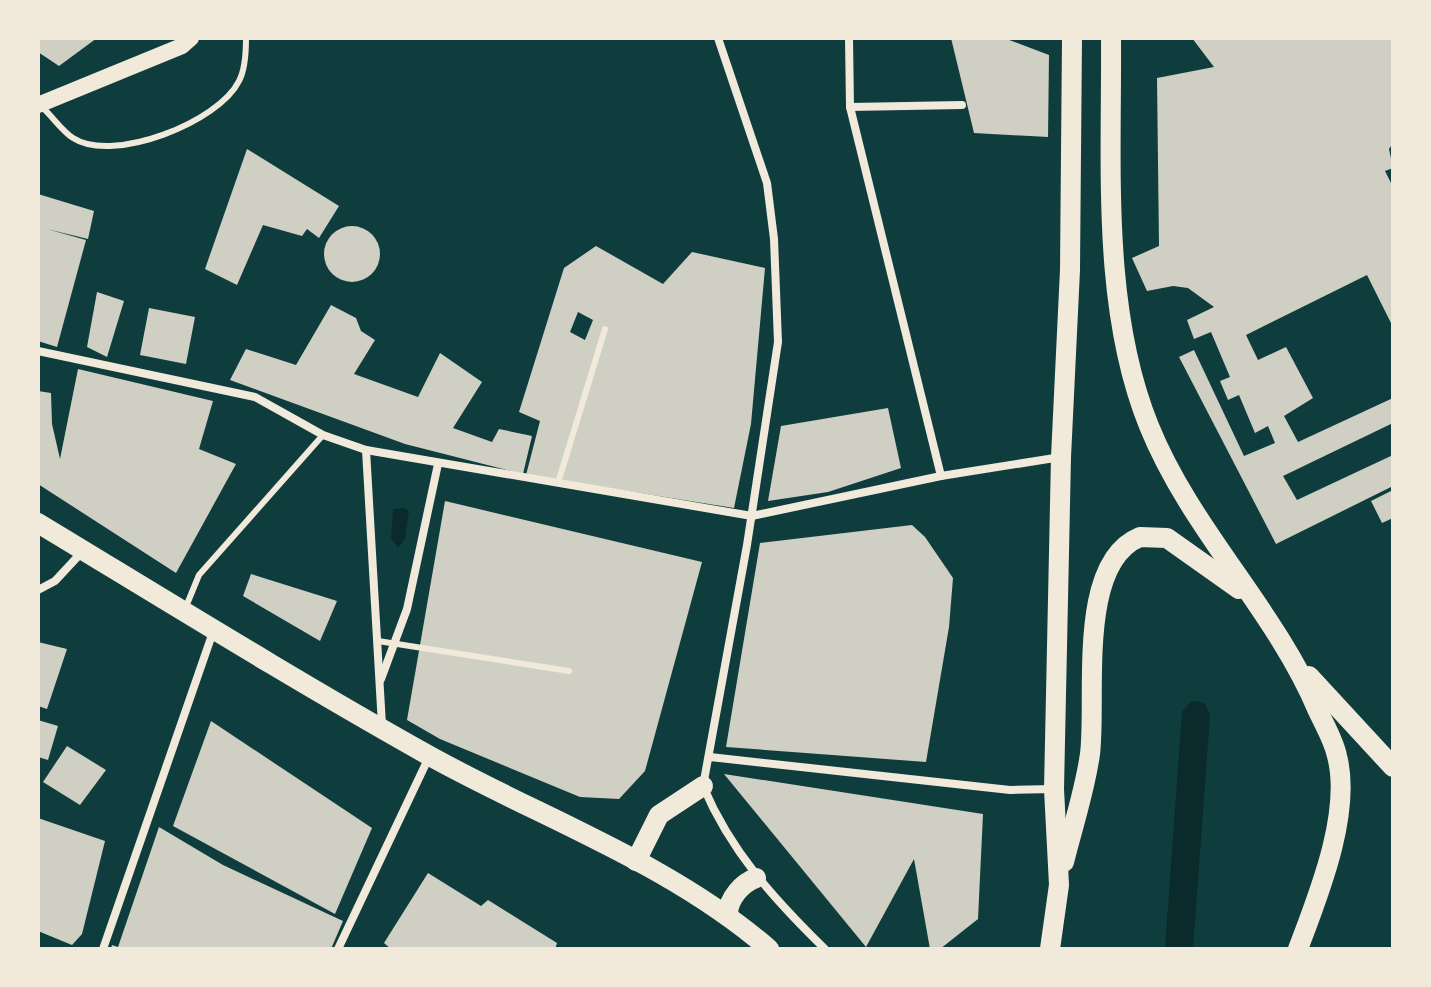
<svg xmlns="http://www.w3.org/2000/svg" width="1431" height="987" font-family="'Exo 2',sans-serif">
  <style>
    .water { fill: #0a2a2b }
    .building { fill: #cfcfc3; fill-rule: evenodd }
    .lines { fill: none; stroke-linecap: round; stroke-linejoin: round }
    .service { stroke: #f1e9da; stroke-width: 6 }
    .minor { stroke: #f1e9da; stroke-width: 8 }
    .secondary { stroke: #f1e9da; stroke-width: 16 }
    .primary { stroke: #f1e9da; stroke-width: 20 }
  </style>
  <rect width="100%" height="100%" fill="#0f3d3e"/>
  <g class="water">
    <path d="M404 508 409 511 405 539 398 548 391 538 393 509Z"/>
    <path d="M1197 701 1205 704 1210 715 1193 949H1165L1182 712 1190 702Z"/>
  </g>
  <g class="building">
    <path d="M38 38H97L59 66 38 52Z"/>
    <path d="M951 38H1004L1049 55 1048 137 974 133Z"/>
    <path d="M1192 38H1393V143L1389 149 1393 168 1385 171 1393 187V327L1367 275 1246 335 1258 360 1286 347 1313 398 1284 416 1298 442 1393 398V423L1283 476 1297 500 1393 455V486L1276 544 1179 357 1194 350 1244 456 1275 443 1268 426 1255 433 1239 395 1228 400 1220 381 1230 377 1211 332 1194 339 1187 320 1214 307 1188 288 1173 286 1147 291 1132 258 1159 246 1157 78 1214 67Z"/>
    <path d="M247 149 339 206 319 238 307 229 302 236 263 225 237 285 205 269Z"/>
    <path d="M38 194 94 211 88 239 47 229 86 240 57 347 38 341Z"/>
    <circle cx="352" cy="254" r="28"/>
    <path d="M596 246 663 284 692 252 765 268 751 424 734 508 526 475 540 421 519 412 564 268ZM578 312 593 320 585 340 570 332Z"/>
    <path d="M97 292 124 301 107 357 87 347Z"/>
    <path d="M331 305 356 318 361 331 375 340 354 374 418 397 440 353 482 382 453 428 492 442 499 429 532 436 523 474 405 444 230 380 246 349 296 365Z"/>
    <path d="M149 308 195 317 186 364 140 355Z"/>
    <path d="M78 369 213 401 199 449 236 464 176 573 38 484V391L51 393 52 424 60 459Z"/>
    <path d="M888 408 901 468 828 492 768 501 781 426Z"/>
    <path d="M1393 490V518L1382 523 1371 501Z"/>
    <path d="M445 501 702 562 645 771 619 799 580 797 440 739 407 720Z"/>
    <path d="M912 525 925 537 953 578 949 627 926 762 726 747 760 543Z"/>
    <path d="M251 574 337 601 320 641 243 596Z"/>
    <path d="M38 642 67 649 47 709 38 706Z"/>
    <path d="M38 720 58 726 48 760 38 757Z"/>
    <path d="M211 721 372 828 335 914 173 826Z"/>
    <path d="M67 746 106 770 80 805 43 782Z"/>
    <path d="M724 774 983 814 978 919 940 949H930L914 859 866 947Z"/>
    <path d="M38 818 105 841 82 934 72 945 38 931Z"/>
    <path d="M159 827 223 865 343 921 331 949H111L112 945 118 947Z"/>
    <path d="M428 873 481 906 488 900 557 943 555 949H391L384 943Z"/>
  </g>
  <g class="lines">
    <g class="service">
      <path d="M42 107C52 116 62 131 73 138 113 164 219 122 239 81 245 70 246 51 246 38"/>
      <path d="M558 483 605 329"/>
      <path d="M185 609 199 575 323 435"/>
      <path d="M378 641 569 671"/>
    </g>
    <g class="minor">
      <path d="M718 38 767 183 774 239 778 342 747 545 703 786C731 852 774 899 825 949"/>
      <path d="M849 38 850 107 941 476"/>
      <path d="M850 107 962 105"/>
      <path d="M38 351 255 397 323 435 366 450 752 516 941 476 1061 457"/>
      <path d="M366 450 382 725"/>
      <path d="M38 590 55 581 82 552"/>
      <path d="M381 679 407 609 438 464"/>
      <path d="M710 757 1010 790 1054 789"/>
      <path d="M103 949 213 632"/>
      <path d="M338 949 429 757"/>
    </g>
    <path class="secondary" d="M38 105 182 46 191 38"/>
    <g class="primary">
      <path d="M1111 38C1112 164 1101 308 1149 426 1191 530 1275 609 1318 711 1325 726 1334 741 1337 756 1352 813 1318 896 1298 949"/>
      <path d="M38 523C167 601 296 681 428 755 541 818 670 863 769 949"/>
      <path d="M1309 676 1393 767"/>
      <path d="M636 861 659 815 703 786"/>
      <path d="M1064 862C1073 826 1085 790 1090 754 1097 697 1076 563 1140 537L1167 538 1239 589"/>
      <path d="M728 913C729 898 742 883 756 878"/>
      <path d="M1050 949 1059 885 1054 789 1061 457 1070 270 1072 38"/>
    </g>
  </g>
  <rect width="1431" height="987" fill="none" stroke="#f1e9da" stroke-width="80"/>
</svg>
